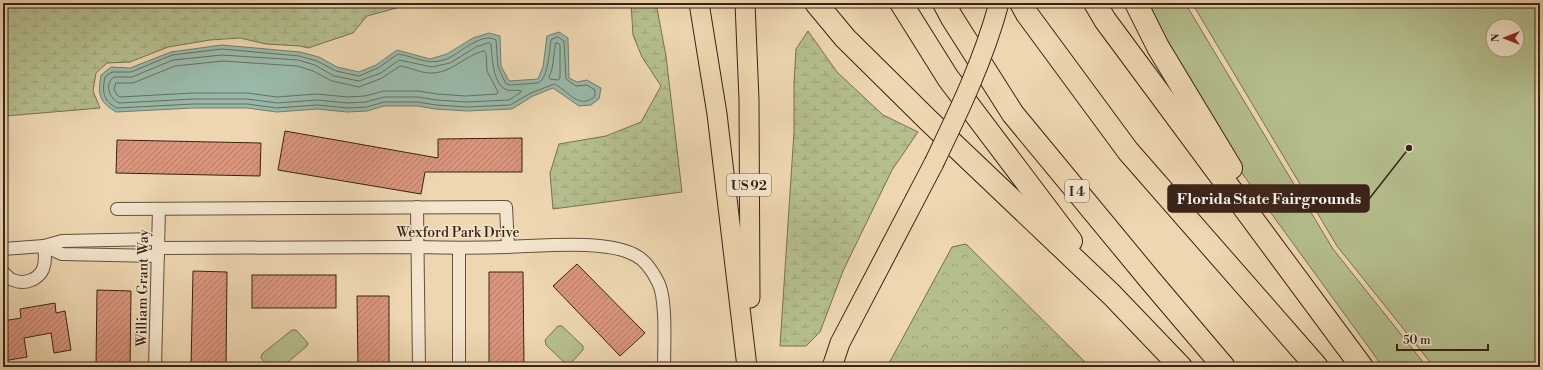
<svg xmlns="http://www.w3.org/2000/svg" width="1543" height="370" font-family="'Libre Bodoni',serif">
  <style>
    .green { fill: #b5be8d; stroke: #777052; fill-rule: evenodd }
    .forest { fill: url(#forest-crowns); stroke: #777052 }
    .wetland { fill: url(#wetland-marsh); stroke: #777052 }
    .water { fill: #99b9a9; stroke: #737d6f }
    .lines { fill: none; stroke-linecap: round; stroke-linejoin: round }
    .shore { stroke: #696e60; stroke-width: 1 }
    .building { fill: url(#building-hatch); stroke: #392218 }
    .street-casing { stroke: #664f3e; stroke-width: 14 }
    .primary-casing { stroke: #392218; stroke-width: 21 }
    .highway-casing { stroke: #392218; stroke-width: 24 }
    .street { stroke: #f3e4cc; stroke-width: 12 }
    .primary { stroke: #edd6b0; stroke-width: 19 }
    .highway { stroke: #edd6b0; stroke-width: 22 }
    .primary-bridge-casing { stroke: #392218; stroke-width: 21; stroke-linecap: butt }
    .primary-bridge { stroke: #edd6b0; stroke-width: 19 }
    .labels { text-anchor: middle; stroke-width: 3; stroke-linejoin: round; paint-order: stroke }
    .shield { fill: #f3e4cc; stroke: #715c4e; stroke-width: 1 }
    .shield-label { font-size: 13px; font-weight: bold; fill: #392218 }
    .street-label { font-size: 14px; fill: #392218; stroke: #f3e4cc }
    .leader { fill: none; stroke: #392218; stroke-width: 1.5 }
    .callout-dot { fill: #392218; stroke: #f3e4cc; stroke-width: 1.5 }
    .callout { fill: #392218; stroke: #392218; stroke-width: 1.5 }
    .callout-label { font-size: 15px; text-anchor: middle; font-weight: bold; fill: #fff }
  </style>
  <defs>
    <pattern id="forest-crowns" width="20" height="18" patternUnits="userSpaceOnUse"><rect width="20" height="18" fill="#b5be8d"/><path d="M2 6a3 3 0 1 1 6 0M12 15a3 3 0 1 1 6 0" fill="none" stroke="#9ca379"/></pattern>
    <pattern id="wetland-marsh" width="20" height="14" patternUnits="userSpaceOnUse"><rect width="20" height="14" fill="#b5be8d"/><path d="M1 5h8M5 5V1M11 12h8M15 12V8" fill="none" stroke="#9ca379"/></pattern>
    <pattern id="building-hatch" width="6" height="6" patternUnits="userSpaceOnUse"><rect width="6" height="6" fill="#da957c"/><path d="M-1 1l2-2M0 6l6-6M5 7l2-2" fill="none" stroke="#b27965"/></pattern>
  </defs>
  <rect width="100%" height="100%" fill="#edd6b0"/>
  <filter id="stains"><feTurbulence type="fractalNoise" baseFrequency=".005" numOctaves="4"/><feColorMatrix values="0 0 0 0 .2 0 0 0 0 .09 0 0 0 0 .02 0 0 0 .5 -.17"/></filter>
  <radialGradient id="worn" r=".72"><stop offset=".6" stop-color="#630" stop-opacity="0"/><stop offset="1" stop-color="#630" stop-opacity=".3"/></radialGradient>
  <g class="green">
    <path d="M1144 3H1185L1333 249 1427 367H1383L1244 176 1165 45Z"/>
    <path d="M1192 3H1540V367H1434L1337 246ZM1493 26H1517V50H1493Z"/>
    <path d="M558 326H562L583 346V350L570 364H566L546 345 545 340Z"/>
    <path d="M292 330H296L308 343 307 346 282 367H269L261 358 262 354Z"/>
  </g>
  <path class="forest" d="M966 244 1090 367H887L952 247Z"/>
  <g class="wetland">
    <path d="M3 3H415L367 16 353 33 308 48 300 46 266 44 240 38 210 40 168 47 130 62 107 63 96 73 93 91 100 108 6 116H3Z"/>
    <path d="M631 3H656L666 56 682 192 553 209 550 173 559 144 606 136 641 122 661 86 642 57 633 35Z"/>
    <path d="M808 31 837 72 883 115 918 132 892 170 843 271 820 332 806 346H780L794 132V83L796 49Z"/>
  </g>
  <path class="water" d="M559 32 568 38 569 78 577 82 587 80 601 88 599 99 591 105 579 106 553 88 533 96 512 109 467 111 435 109 418 106H384L367 111 347 112 317 109 277 112 247 108H193L116 112C98 101 98 94 101 75L111 67 130 68 171 52 222 45 300 52 319 57 337 67 359 72 376 65 397 50 430 59 447 54 473 38 489 33 500 36 501 66 509 81 538 79 543 67 547 36Z"/>
  <g class="lines">
    <g class="shore">
      <path d="M558 37 564 41 566 79 576 86 587 85 595 90V96C579 111 568 90 554 84L531 93 510 105 467 107 436 105 418 102H384L367 107 348 108 317 105 277 108 247 104H193L117 108C103 101 102 92 105 77L112 72H131L172 55 222 49 299 56 317 61 336 71 359 76 378 68 398 54C417 57 428 67 449 58 461 52 482 32 496 40L498 67 506 84 510 85 538 83C549 77 549 51 551 40Z"/>
      <path d="M489 43 491 44C492 57 493 83 505 89 510 92 516 89 521 91L520 93 509 100 467 102 436 100 418 97H384L366 102 348 103 317 100 277 103 247 99H193L119 103C109 98 104 84 114 77H132L173 60 222 55 298 60 315 65 334 76 359 81 381 73 399 60 432 67 450 63 476 47Z"/>
      <path d="M556 43H558L560 45V78L558 80 550 79 549 77 552 69Z"/>
      <path d="M484 51 486 53 487 71 498 92 497 94 466 96 437 94 419 91H384L365 96 348 97 316 94 277 97 247 93H193L120 97 117 95 114 89 116 83H133L175 66 223 61 297 66 313 71 332 81 359 87 382 78 400 66C410 67 420 73 430 73 451 74 465 55 484 51Z"/>
    </g>
  </g>
  <g class="building">
    <path d="M285 131 438 158V139L522 138V172H425L421 194 278 170Z"/>
    <path d="M117 140 261 143 260 176 116 173Z"/>
    <path d="M577 264 645 333 620 356 553 286Z"/>
    <path d="M193 271 227 272 226 367H191Z"/>
    <path d="M489 272H523L524 367H489Z"/>
    <rect x="252" y="275" width="84" height="33"/>
    <path d="M97 290 131 291 130 367H96Z"/>
    <path d="M357 296H389V367H358Z"/>
    <path d="M55 303 56 313 65 311 71 350 54 353 51 333 24 338 27 357 3 361V321L21 318 20 309Z"/>
  </g>
  <g class="lines">
    <g class="street-casing">
      <g id="street">
        <path d="M417 207 419 367"/>
        <path d="M117 209 506 207 508 247"/>
        <path d="M44 246 62 254 158 256"/>
        <path d="M158 248 417 247C448 248 478 248 508 247 542 246 606 239 635 255 645 260 653 272 658 282 667 299 664 347 664 367"/>
        <path d="M3 249 44 246 62 241 158 239"/>
        <path d="M3 272C6 275 9 279 13 280 24 285 38 280 43 269 46 262 45 254 44 246"/>
        <path d="M155 367 159 209"/>
        <path d="M459 367V248"/>
      </g>
    </g>
    <g class="primary-casing">
      <g id="primary">
        <path d="M699 3 717 114 747 367"/>
        <path d="M745 3 749 100 750 298"/>
        <path d="M832 367 840 343 934 163"/>
      </g>
    </g>
    <g class="highway-casing">
      <g id="highway">
        <path d="M816 3 845 38 928 120 1112 295 1181 367"/>
        <path d="M901 3 948 78 1071 241"/>
        <path d="M944 3 952 18 1013 114 1151 281 1224 367"/>
        <path d="M1021 3 1027 14 1128 151 1317 367"/>
        <path d="M1095 3 1105 20 1362 367"/>
        <path d="M1136 3 1158 47 1231 168"/>
      </g>
    </g>
    <use href="#street" class="street"/>
    <use href="#primary" class="primary"/>
    <use href="#highway" class="highway"/>
    <g class="primary-bridge-casing">
      <path id="primary-bridge" d="M934 163C959 111 984 59 999 3"/>
    </g>
    <use href="#primary-bridge" class="primary-bridge"/>
  </g>
  <g class="labels">
    <g class="shield">
      <rect x="727" y="174" width="44" height="22" rx="3"/>
      <rect x="1065" y="180" width="24" height="22" rx="3"/>
    </g>
    <g class="shield-label">
      <text x="749" y="190">US 92</text>
      <text x="1077" y="196">I 4</text>
    </g>
    <g class="street-label">
      <text x="458" y="237">Wexford Park Drive</text>
      <text transform="translate(142 288) rotate(-89)" y="5">William Grant Way</text>
    </g>
  </g>
  <path class="leader" d="M1409 148L1369 199"/>
  <circle class="callout-dot" cx="1409" cy="148" r="4"/>
  <rect class="callout" x="1168" y="185" width="201" height="27" rx="4"/>
  <g class="callout-label">
    <text x="1269" y="204">Florida State Fairgrounds</text>
  </g>
  <rect width="1543" height="370" fill="none" stroke="#edd6b0" stroke-width="16"/>
  <rect x="4" y="4" width="1535" height="362" fill="none" stroke="#392218" stroke-width="2"/>
  <rect x="8" y="8" width="1527" height="354" fill="none" stroke="#392218"/>
  <g transform="translate(1505 38) rotate(270)"><circle r="19" fill="#f3e4cc" stroke="#a99684"/>
  <path d="M0-3L7 15L0 10L-7 15Z" fill="#8f2418"/>
  <text y="-6" font-size="11" font-weight="bold" text-anchor="middle" fill="#392218">N</text>
  </g>
  <path d="M1397 344v6h91v-6" fill="none" stroke="#392218" stroke-width="2"/>
  <text x="1403" y="344" font-size="12" fill="#392218" stroke="#f3e4cc" stroke-width="3" paint-order="stroke">50 m</text>
  <rect width="100%" height="100%" filter="url(#stains)"/>
  <rect width="100%" height="100%" fill="url(#worn)"/>
</svg>
